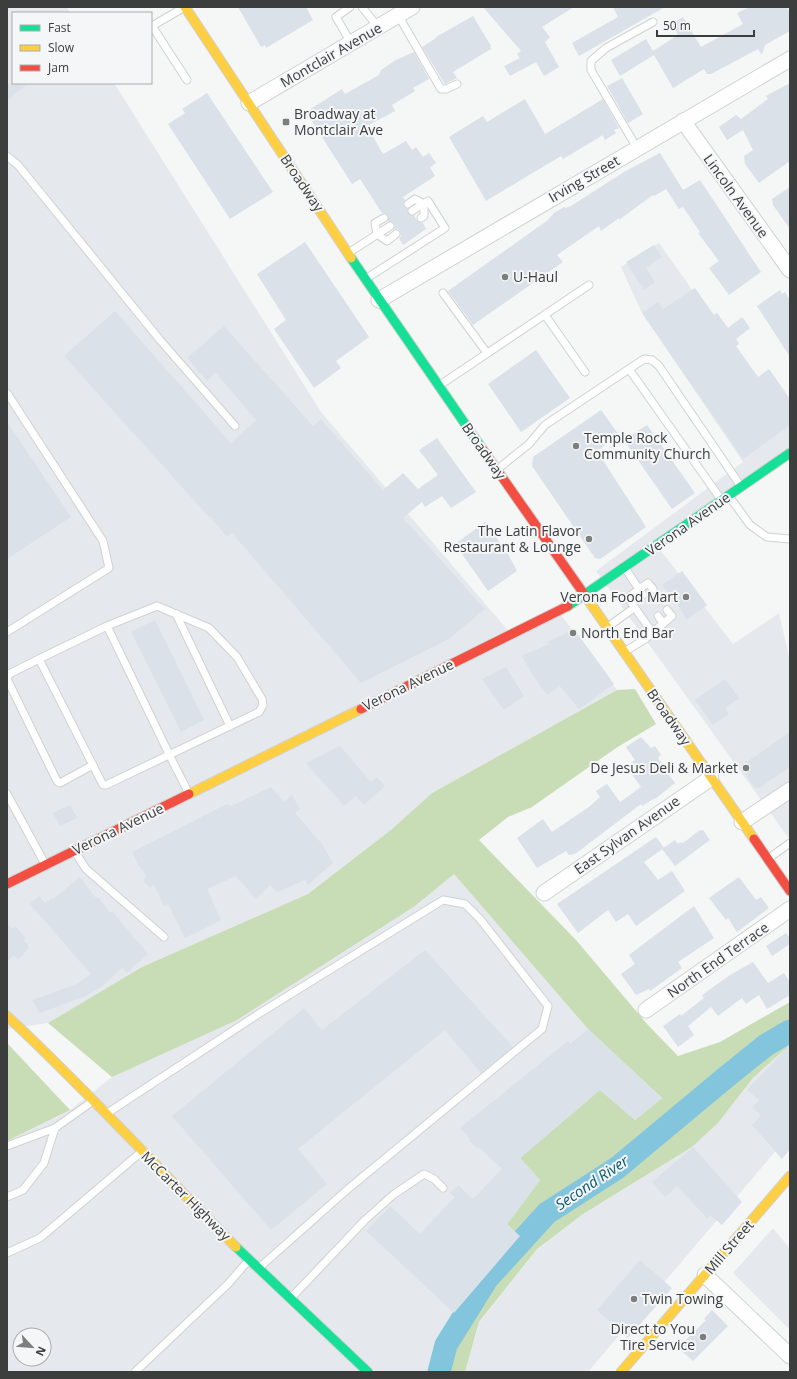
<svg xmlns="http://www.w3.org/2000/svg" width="797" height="1379" font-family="'Open Sans',sans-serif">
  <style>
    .built { fill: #e5e9ed; fill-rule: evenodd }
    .forest { fill: #c8dcb6 }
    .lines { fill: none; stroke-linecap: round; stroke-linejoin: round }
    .river { stroke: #84c5de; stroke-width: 23 }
    .building { fill: #dae1e8 }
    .lane-casing { stroke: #d0d1d1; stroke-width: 9 }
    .street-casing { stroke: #d0d1d1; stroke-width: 17 }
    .fast-casing { stroke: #d0d1d1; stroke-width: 11 }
    .slow-casing { stroke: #d0d1d1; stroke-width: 11 }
    .jam-casing { stroke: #d0d1d1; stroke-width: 11 }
    .lane { stroke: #fefefe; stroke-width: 7 }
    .street { stroke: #fefefe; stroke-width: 15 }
    .fast { stroke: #16e098; stroke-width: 9 }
    .slow { stroke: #ffcf43; stroke-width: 9 }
    .jam { stroke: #f24e42; stroke-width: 9 }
    .poi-dot { fill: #7d7e7e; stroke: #f4f6f7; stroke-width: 1.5 }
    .labels { text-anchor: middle; stroke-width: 4; stroke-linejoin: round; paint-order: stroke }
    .street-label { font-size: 14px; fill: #3c3d3d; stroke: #f4f6f7 }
    .poi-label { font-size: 14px; fill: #3c3d3d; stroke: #f4f6f7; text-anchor: start }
    .water-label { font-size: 15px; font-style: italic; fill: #0c5971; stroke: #f4f6f7 }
  </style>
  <rect width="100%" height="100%" fill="#f5f6f6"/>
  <g class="built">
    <path d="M7 7H67L70 13H13V83H114L321 412 512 635 559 612 617 690 432 793 392 829 308 894 142 967 48 1023 7 1029Z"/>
    <path d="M659 243 790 428V457L658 547 733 644 779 613 790 662V840L596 571 743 462 642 313 621 267Z"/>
    <path d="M454 874 588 1029 662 1098 635 1120 520 1158 540 1180 507 1224 520 1236 454 1313 435 1364 429 1372H7V1141L70 1110 112 1077 415 906ZM20 1335H44V1359H20Z"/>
    <path d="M790 1047V1134L588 1372H465L479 1323 537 1249 583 1214 692 1147 718 1123 753 1078 784 1050Z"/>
    <path d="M773 1228 790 1249V1330L733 1273Z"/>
  </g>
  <g class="forest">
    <path d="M635 689 656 724 616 748 532 807 508 817 479 840 576 940 647 1024 678 1056 720 1042 790 1002V1047L784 1050 753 1078 718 1123 692 1147 583 1214 537 1249 479 1322 465 1372H429L435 1364 454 1313 520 1237 507 1224 540 1180 520 1158 600 1090 635 1120 662 1098 588 1029 454 874 415 906 237 1020 112 1077 48 1023 142 967 308 894 392 829 432 793 617 690Z"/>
    <path d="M7 1043 70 1110 7 1141Z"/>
  </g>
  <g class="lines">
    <path class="river" d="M439 1372 446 1345 487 1279 547 1213 617 1168 725 1078 766 1045 790 1031"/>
  </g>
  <g class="building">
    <path d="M238 7H306L313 20 266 48 265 45 261 47Z"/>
    <path d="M483 7H574L542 27 550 37 545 42 559 67 544 76 536 62 510 76 504 66 520 58 517 54 521 51Z"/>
    <path d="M613 7H665L579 56 572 43 618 17Z"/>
    <path d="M749 7H787L790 13V31L765 45 762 55 758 49 711 74H707L704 69 673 88 654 55 620 76 611 60 646 39 653 51 678 35 672 24 683 17 701 47 743 24 737 13Z"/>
    <path d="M473 16 491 46 490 47 491 49 453 72 457 78 445 84 422 47 436 38V37Z"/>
    <path d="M414 52 429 79 413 88 415 91 392 105 395 111 367 126 383 154 406 141 412 150 416 147 423 157 429 153 436 163 430 167 435 176 403 197 405 200 403 205 408 209V214L414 215 417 221 423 223 426 229 403 245 399 238 401 236 400 231 398 229 393 230 395 226 394 223 388 222V215L382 213 360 179 352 184 306 112 342 89 345 94 379 75 381 70 396 60Z"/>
    <path d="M622 78 643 114 628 123 607 86Z"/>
    <path d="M10 83H28L7 101V86Z"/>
    <path d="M790 83V161L759 183 745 164 744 156 753 150 743 130 727 140 719 127 736 115 741 119 768 99 766 96Z"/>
    <path d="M207 93 273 192 230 219 168 124 185 113 182 109Z"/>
    <path d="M525 99 545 134 603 99 619 128 614 130 616 133 605 140 603 135 563 159 561 156 486 201 449 137 483 116 487 122Z"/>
    <path d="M660 153 683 190 700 180 761 272 729 295 709 268 719 261 698 233 700 232 683 207 679 209 666 189 654 196 653 195 619 220V218L601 231 599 226 557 255 563 262 473 325 448 291 548 220 554 213 564 207 565 208 571 206 624 172Z"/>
    <path d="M790 187V229L773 205 772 199Z"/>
    <path d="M305 242 369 337 336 361 341 368 314 388 274 329 286 320 257 274Z"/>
    <path d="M654 245 662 257 646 268 655 282 644 290 626 262Z"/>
    <path d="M695 288 714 315 717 313 728 328 742 317 750 328 736 339 739 344 736 346 758 377 769 369 790 399V425L743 459 642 313 658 302 663 309Z"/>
    <path d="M780 290 782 294 785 292 790 300V357L757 306Z"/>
    <path d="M115 311 231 443 256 420 216 373 207 381 187 358 224 326 313 426 321 419 383 490 403 473 418 489 438 475 419 450 437 438 476 492 451 508 442 496 425 507 422 502 403 518 485 609 449 639 361 683 232 533 227 537 210 516 209 517 64 356Z"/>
    <path d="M536 350 570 398 521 432 488 384Z"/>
    <path d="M601 410 619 435 597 451 646 527 600 559 595 558 532 466 533 457Z"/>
    <path d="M7 422 71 517 7 559Z"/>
    <path d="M647 425 695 493 672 509 624 440Z"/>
    <path d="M485 522 508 554 517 571 488 591 455 544Z"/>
    <path d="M682 571 707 605 686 620 681 609 662 585Z"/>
    <path d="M155 620 204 720 181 732 131 632Z"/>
    <path d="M574 629 614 684 579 709 560 686 547 695 531 672 522 656 549 644 548 642Z"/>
    <path d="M506 667 524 696 504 710 482 679Z"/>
    <path d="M725 679 739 698 725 708 729 714 713 725 695 700Z"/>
    <path d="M790 732V767L759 788 754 787 741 766Z"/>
    <path d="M641 737 651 748 655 746 661 755 658 758 666 770H671L669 775 675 783 655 799V798L642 806 641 804 575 854 569 855 566 851 537 868 517 838 543 819 552 832 589 807 600 797 596 791 607 784 620 802 641 787 626 766 635 760 626 747Z"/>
    <path d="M340 746 371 782 377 777 385 786 364 805 356 796 344 806 306 763Z"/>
    <path d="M271 787 284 802 292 795 300 809 295 813 322 844 333 863 308 885 305 880 277 892 270 885 256 899 236 876 207 889 221 920 185 938 168 904 164 906 154 884 150 888 143 880 147 876 139 866 132 852 227 804 231 806Z"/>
    <path d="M70 805 77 818 60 826 53 813Z"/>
    <path d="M700 830H703L710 840 675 866 662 849 675 840 678 844 681 842 683 843Z"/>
    <path d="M656 837 664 848 644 862 658 880 672 871 685 891 636 926 628 914 616 922 608 910 578 933 557 904Z"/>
    <path d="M80 877 95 897 99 898 110 913 112 911 148 954 127 973 122 968 101 987 86 996 40 1013 32 1000 77 984 91 974 30 904 39 896 45 903 52 898 53 899Z"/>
    <path d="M739 877 756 900 761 897 769 908 737 932 728 918 726 920 709 898Z"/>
    <path d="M694 906 714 938 678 962 682 968 664 981 650 991 649 989 636 995 621 974 635 964 629 955Z"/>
    <path d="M7 923 12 929 15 926 26 938 24 940 28 945V949L18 960 14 955 7 962Z"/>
    <path d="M786 933 790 938V944L772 956 766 946Z"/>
    <path d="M425 950 513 1047 481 1073 445 1030 298 1149 327 1184 271 1230 172 1116 304 1008 322 1030Z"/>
    <path d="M753 962 768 983 784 973 790 982V995L767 1009 759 995 746 1004 742 998 718 1016 711 1007 688 1026 694 1035 678 1047 663 1026 680 1014 681 1016 704 998 702 995 730 975Z"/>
    <path d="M588 1029 662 1098 635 1120 600 1090 520 1158 540 1180 507 1224 520 1236 454 1313 366 1231 390 1206 420 1234 455 1197 450 1193 458 1185 473 1199 502 1169 480 1148 478 1149 469 1141 470 1139 460 1128 568 1041 570 1044Z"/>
    <path d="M790 1044V1149L782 1159 752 1125 761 1115 752 1108 759 1100 747 1090Z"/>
    <path d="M693 1147 742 1202 722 1225 710 1215 707 1218 677 1186 665 1197 652 1182Z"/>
    <path d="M640 1260 672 1288 628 1338 597 1310Z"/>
    <path d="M712 1310 728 1326 693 1361 678 1348 706 1320 704 1319Z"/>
  </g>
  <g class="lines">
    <g class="lane-casing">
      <g id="lane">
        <path d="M350 7 336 17 351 43"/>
        <path d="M362 7 378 27"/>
        <path d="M183 8 152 26 187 80"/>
        <path d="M398 15 441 89H446L457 84"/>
        <path d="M637 148 591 70V61L606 48 653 22"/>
        <path d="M7 156 18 165 160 340 235 426"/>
        <path d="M408 204 415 199 424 204V216L421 218"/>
        <path d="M384 218 375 223 377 234 387 241 396 234"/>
        <path d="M350 252 390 226"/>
        <path d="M367 278 445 228 428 201 412 211"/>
        <path d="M443 293 487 353"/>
        <path d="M545 315 585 372"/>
        <path d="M629 369 720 498"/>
        <path d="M440 385 589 285"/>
        <path d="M7 393 103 541 109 568 7 632"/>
        <path d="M499 468 529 444 545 425 644 359 652 360 659 366 740 485"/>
        <path d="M729 496 750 525 767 537 790 539"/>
        <path d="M625 568 639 589 648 583 653 589"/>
        <path d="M643 595 639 589 628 598 652 632"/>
        <path d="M176 614 230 726"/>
        <path d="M658 616 663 623"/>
        <path d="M107 626 39 659 103 785H106L259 712 263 705 262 699 237 657 209 628 157 606 107 626 169 754C175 767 182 779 188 792"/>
        <path d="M609 626 634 608"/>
        <path d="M626 651 645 639 672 616 667 610"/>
        <path d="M39 659 9 674 7 679 57 781 60 783 93 765"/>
        <path d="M7 794 45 864"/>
        <path d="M75 852 86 869 164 937"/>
        <path d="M769 858 790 843"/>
        <path d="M109 1112 260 1013 443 900 465 904 480 919 548 1006 542 1029 348 1189 260 1267"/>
        <path d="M7 1146 55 1128 93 1101"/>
        <path d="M7 1197 23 1190 44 1163 55 1128"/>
        <path d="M7 1253 40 1238 140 1153"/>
        <path d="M291 1298 365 1220 393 1195 424 1174 434 1179 443 1188"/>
        <path d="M135 1372 228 1284 248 1261"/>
      </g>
    </g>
    <g class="street-casing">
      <g id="street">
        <path d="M249 103 412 7"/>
        <path d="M683 121 790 270"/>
        <path d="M379 300 790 59"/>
        <path d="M742 822 790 790"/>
        <path d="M544 893 711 778"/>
        <path d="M646 1010 790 909"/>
        <path d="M705 1275 790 1356"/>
      </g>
    </g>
    <g class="fast-casing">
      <g id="fast">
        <path d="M351 258 483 450"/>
        <path d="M568 606 790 453"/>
        <path d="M236 1247 368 1372"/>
      </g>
    </g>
    <g class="slow-casing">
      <g id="slow">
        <path d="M185 7 351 258"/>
        <path d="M584 594 754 839"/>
        <path d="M189 794 361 709"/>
        <path d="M7 1016C87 1090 159 1170 236 1247"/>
        <path d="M621 1372 790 1176"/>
      </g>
    </g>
    <g class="jam-casing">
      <g id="jam">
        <path d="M483 450 584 594"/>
        <path d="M361 709 568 606"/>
        <path d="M754 839 790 891"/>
        <path d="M7 884 189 794"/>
      </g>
    </g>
    <use href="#lane" class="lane"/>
    <use href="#street" class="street"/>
    <use href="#fast" class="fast"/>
    <use href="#slow" class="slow"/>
    <use href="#jam" class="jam"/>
  </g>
  <g class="poi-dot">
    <rect x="282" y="118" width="8" height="8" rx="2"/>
    <circle cx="505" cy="277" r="4"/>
    <circle cx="576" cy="446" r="4"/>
    <circle cx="589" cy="539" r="4"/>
    <circle cx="686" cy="597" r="4"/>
    <circle cx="573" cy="633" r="4"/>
    <circle cx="746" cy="768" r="4"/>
    <circle cx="634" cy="1299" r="4"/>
    <circle cx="703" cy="1337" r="4"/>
  </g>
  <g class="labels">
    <g class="street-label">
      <text transform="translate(331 55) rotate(-30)" y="5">Montclair Avenue</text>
      <text transform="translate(584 179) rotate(-30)" y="5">Irving Street</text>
      <text transform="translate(302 183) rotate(56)" y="5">Broadway</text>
      <text transform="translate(736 196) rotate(54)" y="5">Lincoln Avenue</text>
      <text transform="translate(484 451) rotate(55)" y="5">Broadway</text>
      <text transform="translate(688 524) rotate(-35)" y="5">Verona Avenue</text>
      <text transform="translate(408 685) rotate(-26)" y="5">Verona Avenue</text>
      <text transform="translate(669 717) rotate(55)" y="5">Broadway</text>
      <text transform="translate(118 829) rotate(-26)" y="5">Verona Avenue</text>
      <text transform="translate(627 835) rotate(-35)" y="5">East Sylvan Avenue</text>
      <text transform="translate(718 960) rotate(-35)" y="5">North End Terrace</text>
      <text transform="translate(186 1196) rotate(45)" y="5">McCarter Highway</text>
      <text transform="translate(729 1247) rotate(-49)" y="5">Mill Street</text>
    </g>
    <g class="poi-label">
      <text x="294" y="119">Broadway at<tspan x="294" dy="16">Montclair Ave</tspan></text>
      <text x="513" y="282">U-Haul</text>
      <text x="584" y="443">Temple Rock<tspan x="584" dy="16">Community Church</tspan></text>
      <text x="581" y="536" text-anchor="end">The Latin Flavor<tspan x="581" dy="16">Restaurant &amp; Lounge</tspan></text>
      <text x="678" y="602" text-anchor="end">Verona Food Mart</text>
      <text x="581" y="638">North End Bar</text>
      <text x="738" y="773" text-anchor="end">De Jesus Deli &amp; Market</text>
      <text x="642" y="1304">Twin Towing</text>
      <text x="695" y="1334" text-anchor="end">Direct to You<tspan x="695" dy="16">Tire Service</tspan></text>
    </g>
    <g class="water-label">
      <text transform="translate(592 1183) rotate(-34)" y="5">Second River</text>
    </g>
  </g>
  <rect width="797" height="1379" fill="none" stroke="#3c3d3d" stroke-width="16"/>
  <rect x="12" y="12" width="140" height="72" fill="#f4f6f7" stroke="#aaacad"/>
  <rect x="20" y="25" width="20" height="6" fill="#16e098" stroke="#aaacad"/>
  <text x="48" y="32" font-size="12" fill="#3c3d3d">Fast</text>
  <rect x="20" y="45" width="20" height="6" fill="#ffcf43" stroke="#aaacad"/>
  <text x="48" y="52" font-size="12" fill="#3c3d3d">Slow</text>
  <rect x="20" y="65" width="20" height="6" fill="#f24e42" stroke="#aaacad"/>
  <text x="48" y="72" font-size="12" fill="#3c3d3d">Jam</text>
  <g transform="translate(32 1347) rotate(116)"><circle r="19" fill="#f4f6f7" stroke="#aaacad"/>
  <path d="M0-3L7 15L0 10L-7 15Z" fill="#7d7e7e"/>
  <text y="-6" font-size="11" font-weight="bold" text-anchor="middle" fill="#3c3d3d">N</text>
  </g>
  <path d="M657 30v6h97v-6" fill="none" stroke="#3c3d3d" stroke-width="2"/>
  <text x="663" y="30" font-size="12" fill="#3c3d3d" stroke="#f4f6f7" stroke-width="3" paint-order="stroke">50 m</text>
</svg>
